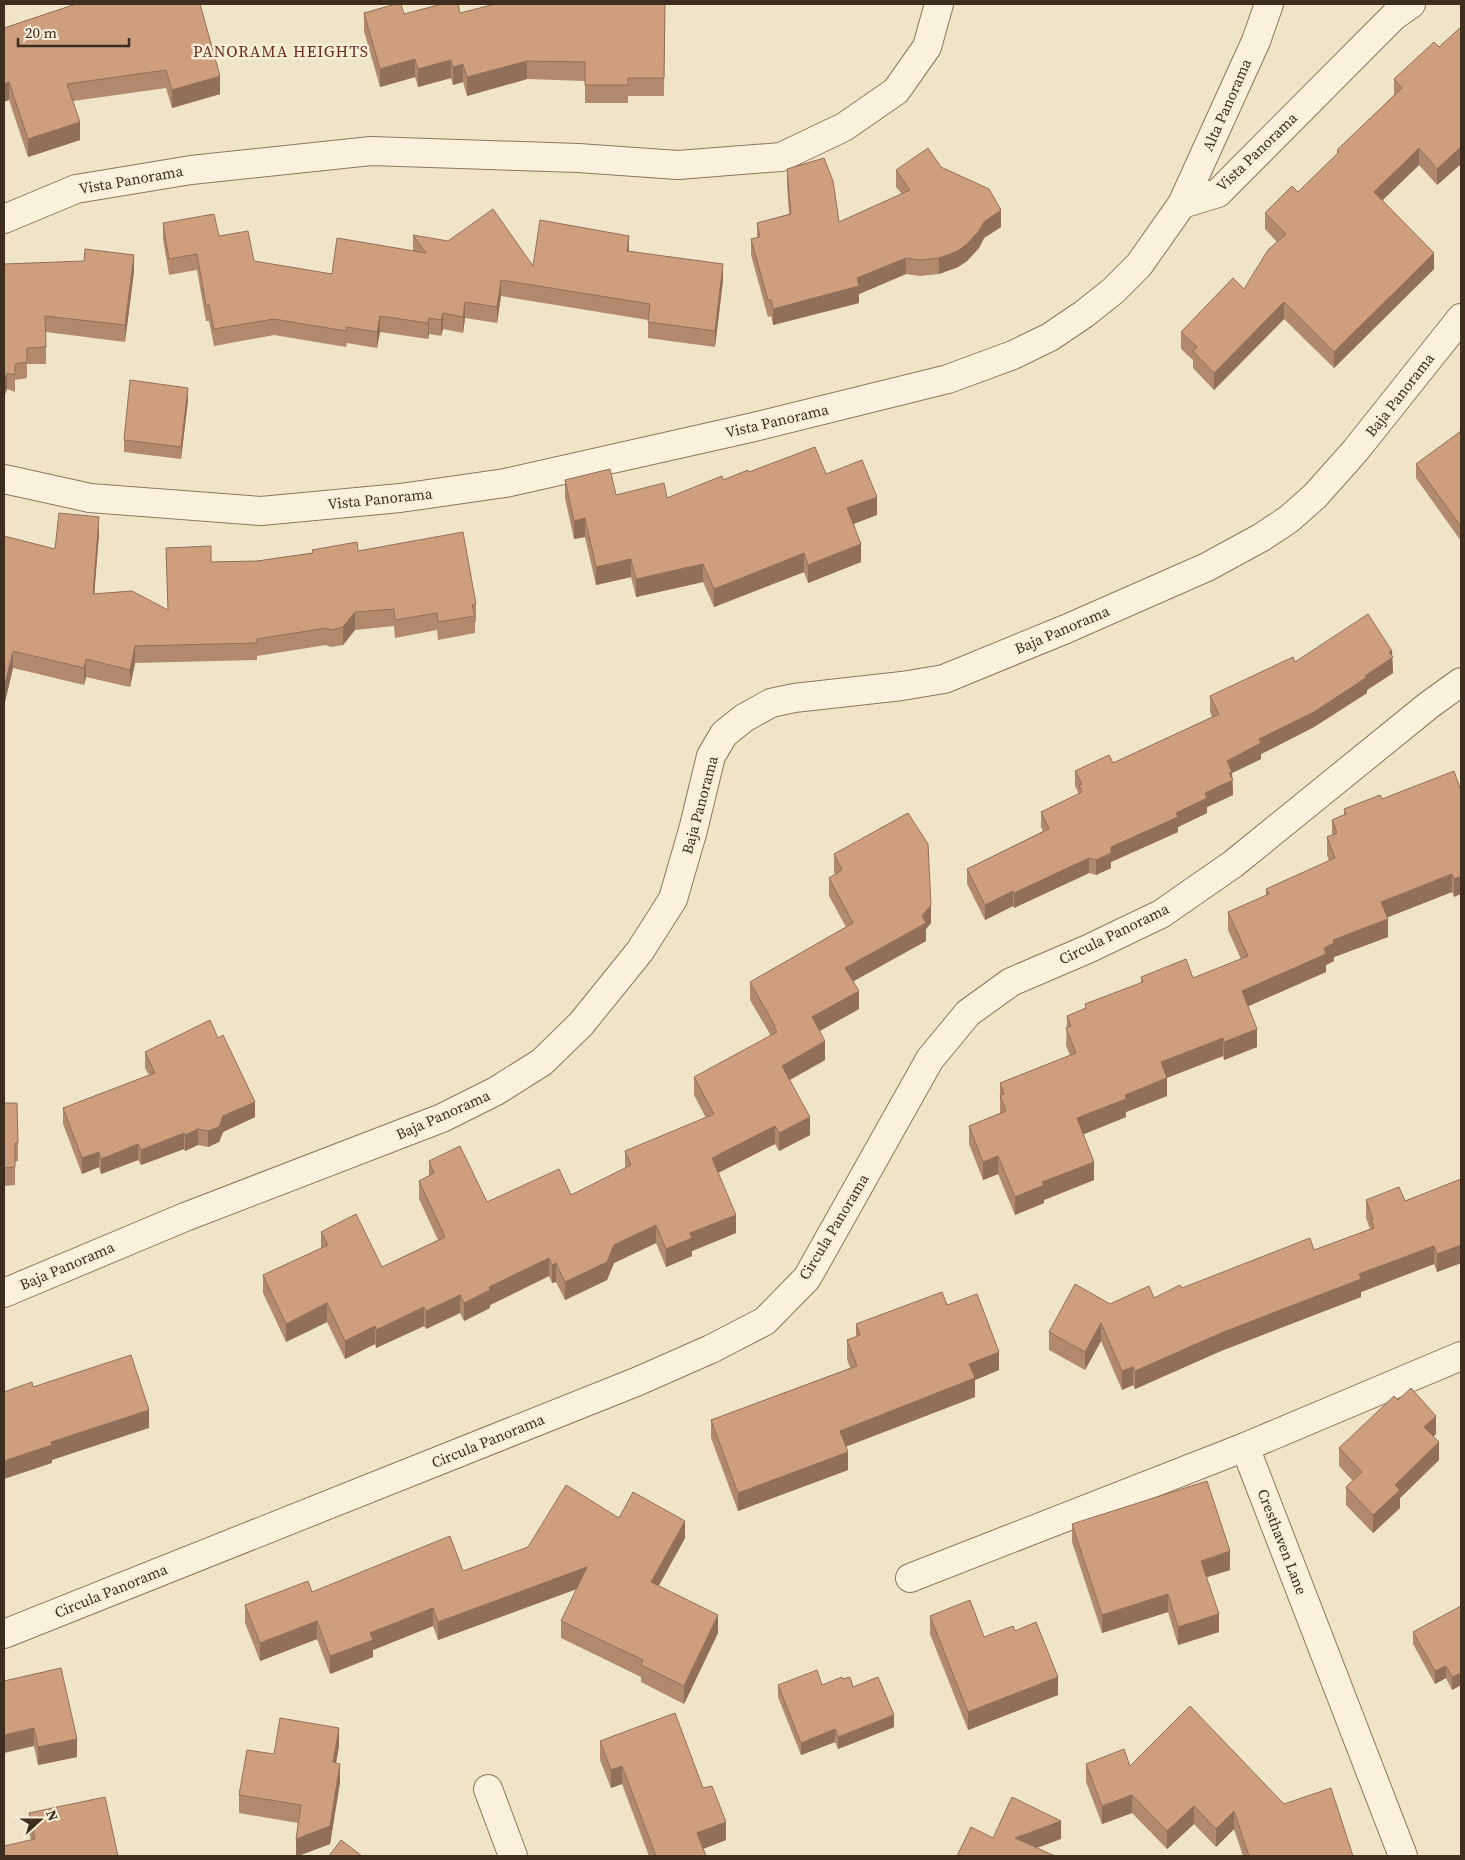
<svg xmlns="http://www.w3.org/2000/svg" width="1465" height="1860" font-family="'Source Serif 4',serif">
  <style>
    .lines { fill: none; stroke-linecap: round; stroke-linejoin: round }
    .minor-casing { stroke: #8d765c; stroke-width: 30 }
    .minor { stroke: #faf1dc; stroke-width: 28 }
    .wall { fill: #b2896c }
    .shaded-wall { fill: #916f58 }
    .building { fill: #cf9f7d; stroke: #916f58 }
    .labels { text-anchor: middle; stroke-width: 5; stroke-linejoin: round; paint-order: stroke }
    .street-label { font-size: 15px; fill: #3d2e20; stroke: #f7eed8 }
    .neighbourhood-label { font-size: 16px; letter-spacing: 1px; fill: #6b2e1e; stroke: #f7eed8 }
  </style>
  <rect width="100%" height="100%" fill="#f0e4c8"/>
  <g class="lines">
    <g class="minor-casing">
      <g id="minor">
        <path d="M1182 204 1256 41 1269 4"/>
        <path d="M4 219 76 189 191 170 371 151 578 158 678 165 781 157 844 127 896 91 927 47 939 4"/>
        <path d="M4 479 90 498 261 511 400 498 505 483 754 427 948 379 1013 355 1050 337 1084 314 1113 291 1139 265 1182 204 1218 193 1394 16 1411 4"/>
        <path d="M4 1293 185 1217 442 1118 496 1091 542 1062 581 1024 640 951 673 899 693 830 711 756 724 734 744 718 771 703 794 698 902 686 944 679 1066 629 1207 567 1262 537 1289 519 1315 496 1355 451 1461 318"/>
        <path d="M1245 1447 1403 1856"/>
        <path d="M910 1578 1245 1447 1461 1356"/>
        <path d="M4 1634 636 1382 711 1349 765 1321 807 1278 930 1059 968 1013 1011 982 1088 949 1161 914 1233 864 1429 705 1461 682"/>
        <path d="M488 1789 513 1856"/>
      </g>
    </g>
    <use href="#minor" class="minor"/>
  </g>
  <g class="wall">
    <path d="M76 4 220 94 172 108 166 88 73 101 80 140 28 157 9 100 4 28Z"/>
    <path d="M665 4 664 96H628V103H585V81L527 79 467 96 463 82 453 85 451 78 418 87 415 77 380 87 364 31V13L404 14 460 13Z"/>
    <path d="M1461 27V164L1437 185 1419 165 1383 200 1434 269 1334 368 1284 319 1214 390 1193 368V360L1181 349V332L1244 289 1277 242 1265 229V213L1298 192 1337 154V150L1394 95V79L1439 47Z"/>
    <path d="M941 167 1001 227 984 238 979 248 967 261 958 267 939 274 920 276 906 274 859 294V303L773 325 771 316 768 317 751 255V239L757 238V223L789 214 787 185V169L839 222 902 194 896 187V170Z"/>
    <path d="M163 223 219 236 254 261 332 274 413 251V235L533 266 629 251 723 280 715 347 648 338V320L501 296 497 323 465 318 463 333 443 329 441 336 429 334 428 339 380 332 377 348 347 343 346 347 274 335 214 346 209 321H206L197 270 169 275 163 239Z"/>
    <path d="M4 264 134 271 125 342 46 332V364H27V378L15 380V392L7 389 4 397Z"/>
    <path d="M188 400 181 459 124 452V440Z"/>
    <path d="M1461 431V541L1416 478V464Z"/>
    <path d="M749 472 826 474 877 515 854 524 861 562 808 583 804 572 714 607 703 582 636 597 631 577 596 585 585 537 574 539 565 498V480L616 495 667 498 723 480Z"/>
    <path d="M99 534 94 594 168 610 166 548 211 562 257 561 312 553V550L358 551 476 604V622H475V633L438 640 437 630 395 638 394 626 355 630 343 645 331 647 326 645 257 656V660L135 663 130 687 86 677 84 685 13 668 4 706V536L55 549Z"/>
    <path d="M1392 656 1393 673 1367 690V693L1314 727 1261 754V759L1232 773 1233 795 1207 807V813L1178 827V832L1111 862V868L1096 875 1089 873 1014 908 1013 906 985 920 967 884V869L1043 831 1041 827V812L1079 794 1075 786V771L1113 763 1212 717 1210 712V696L1295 662Z"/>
    <path d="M1461 791 1454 897 1452 892 1387 917 1388 937 1334 957V961L1326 965V972L1248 1006 1257 1047 1224 1060 1223 1056 1167 1078V1096L1126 1112V1117L1083 1134 1094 1180 1044 1200V1203L1015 1215 998 1174 983 1180 969 1144V1126L1000 1113V1083L1070 1055 1066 1046 1067 1016 1085 1009V1004L1141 983V977L1193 978 1241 959 1228 930V912L1266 896V889L1329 861 1327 855V837L1332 835V820L1344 815V809L1382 799Z"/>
    <path d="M834 854 931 923 926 929V941L853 981 859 1009 820 1031 825 1060 790 1080 810 1135 779 1151 775 1144 718 1173 736 1233 692 1251V1256L666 1267 656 1243 614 1263 607 1280 565 1300 556 1282 552 1283 549 1276 490 1305V1308L464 1321 460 1313 426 1329 424 1326 376 1348 375 1344 345 1359 327 1322 286 1342 263 1293V1275L321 1248V1232L382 1267 438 1240 419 1199V1181L429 1176V1161L487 1202 571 1195 625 1168V1151L706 1118 694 1095V1077L771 1036 750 1000V982L846 927 829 896V878L835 874 834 872Z"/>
    <path d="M145 1052 255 1117 223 1132 219 1142 208 1147 198 1145 185 1151 184 1149 141 1165 138 1160 101 1174 99 1167 82 1174 63 1124V1108L149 1075 145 1068Z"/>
    <path d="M4 1103 18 1143V1161L15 1162V1185L4 1186Z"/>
    <path d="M1461 1179V1263L1437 1272 1434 1264 1361 1292V1297L1221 1351 1135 1389 1133 1385 1122 1390 1101 1341 1085 1370 1049 1350V1332L1110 1304 1154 1298 1182 1288 1314 1250 1370 1229 1366 1218V1200L1405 1201Z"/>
    <path d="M947 1305 999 1370 975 1380V1397L846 1446 848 1470 738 1511 711 1438V1420L850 1368 847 1359V1340L856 1337V1324Z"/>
    <path d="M1398 1400 1436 1434 1433 1436 1439 1460 1400 1498V1508L1373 1533 1346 1505V1487L1353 1481 1339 1466V1448Z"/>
    <path d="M619 1518 685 1538 658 1586 718 1633 684 1704 641 1682V1677L561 1638V1621L577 1589 438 1640 433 1626 373 1650V1657L330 1674 317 1639 260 1661 245 1623V1605L312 1592 463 1571Z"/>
    <path d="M1072 1524 1230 1570 1207 1577 1219 1632 1178 1645 1168 1612 1102 1633 1072 1542Z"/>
    <path d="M1461 1606V1685L1452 1690 1446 1678 1435 1684 1413 1644V1632Z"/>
    <path d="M930 1616 984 1637 1015 1631 1058 1695 968 1730 930 1634Z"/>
    <path d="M843 1679 853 1687 894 1727 838 1749 835 1742 801 1755 778 1697V1685H822Z"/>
    <path d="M4 1681 77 1757 38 1765 34 1746Z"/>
    <path d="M600 1741 703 1788 726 1840 703 1849 706 1856H649L622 1784 611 1788 600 1760Z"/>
    <path d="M339 1746 336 1763 340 1782 330 1844 298 1856H296L298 1823 239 1813V1795L274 1754Z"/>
    <path d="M1086 1764 1130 1766 1284 1804 1353 1856H1243L1234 1829 1216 1847 1194 1824 1167 1849 1132 1813 1102 1824 1086 1782Z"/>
    <path d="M29 1813 118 1856 31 1840 29 1831Z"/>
  </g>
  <g class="shaded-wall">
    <path d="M415 59V77L380 87V69Z"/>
    <path d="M451 60V78L418 87V69Z"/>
    <path d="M527 61V79L467 96V77Z"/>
    <path d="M463 64V82L453 85V67Z"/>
    <path d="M220 76V94L172 108V90Z"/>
    <path d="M9 82V100L4 102V84Z"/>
    <path d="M80 122V140L28 157V139Z"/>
    <path d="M1461 144V164L1437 185V169Z"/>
    <path d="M1419 148V165L1374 208V192Z"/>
    <path d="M1001 210V227L984 238 979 248 967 261 958 267 939 274V258L984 222Z"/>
    <path d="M629 236V252L627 251Z"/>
    <path d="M1434 253V269L1334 368V352Z"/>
    <path d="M134 255V271L125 342V325Z"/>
    <path d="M906 258V274L859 294V303L773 325V309L857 278Z"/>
    <path d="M723 264V280L715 347V331Z"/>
    <path d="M501 280V296L497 323V307Z"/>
    <path d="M465 302V318L463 333V317Z"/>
    <path d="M1284 302V319L1214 390V373Z"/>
    <path d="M443 313V329L441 336V320Z"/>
    <path d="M380 316V332L377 348V332Z"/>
    <path d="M429 318V334L428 339V323Z"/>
    <path d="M7 373V389L4 397V380Z"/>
    <path d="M188 388V400L181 459V447Z"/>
    <path d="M877 497V515L847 526V508Z"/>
    <path d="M99 517V534L93 611V594Z"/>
    <path d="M585 518V537L574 539V521Z"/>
    <path d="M861 544V562L808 583V565Z"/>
    <path d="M804 553V572L714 607V589Z"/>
    <path d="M631 559V577L596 585V567Z"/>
    <path d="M703 564V582L636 597V579Z"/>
    <path d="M355 612V630L343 645V627Z"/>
    <path d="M135 646V663L130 687V670Z"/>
    <path d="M13 651V668L4 706V688Z"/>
    <path d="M1392 651 1393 673 1367 690V693L1314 727 1261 754V759L1232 773 1233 795 1207 807V813L1178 827V832L1111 862V868L1096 875V860L1111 847 1176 813 1205 793 1227 761 1259 739 1365 676 1389 652Z"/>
    <path d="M86 659V677L84 685V668Z"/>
    <path d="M1089 858V873L1014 908V893Z"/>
    <path d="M1452 874V892L1381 920V902Z"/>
    <path d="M1461 876V894L1454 897V879Z"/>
    <path d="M1013 891V906L985 920V905Z"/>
    <path d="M931 905V923L926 929V941L845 986V968L922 916Z"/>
    <path d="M1388 919V937L1334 957V961L1326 965V972L1242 1009V991L1324 948 1333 940Z"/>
    <path d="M859 991V1009L812 1035V1017Z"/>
    <path d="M1257 1029V1047L1224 1060V1042Z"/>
    <path d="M1223 1038V1056L1161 1080V1062Z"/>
    <path d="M825 1041V1060L782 1084V1066Z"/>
    <path d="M1167 1078V1096L1126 1112V1117L1077 1137V1118L1125 1095Z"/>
    <path d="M255 1102V1117L223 1132 219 1142 208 1147V1131L223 1116Z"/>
    <path d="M810 1117V1135L779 1151V1133Z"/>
    <path d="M775 1126V1144L712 1176V1158Z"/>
    <path d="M198 1129V1145L185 1151V1135Z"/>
    <path d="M184 1133V1149L141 1165V1150Z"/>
    <path d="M138 1144V1160L101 1174V1159Z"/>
    <path d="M99 1152V1167L82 1174V1158Z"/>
    <path d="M998 1156V1174L983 1180V1162Z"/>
    <path d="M1094 1162V1180L1044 1200V1203L1015 1215V1197L1042 1182Z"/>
    <path d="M736 1215V1233L692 1251V1256L666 1267V1249L690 1233Z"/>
    <path d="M656 1225V1243L614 1263 607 1280 565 1300V1282L614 1245Z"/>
    <path d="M1461 1245V1263L1437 1272V1254Z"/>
    <path d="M1434 1246V1264L1361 1292V1297L1221 1351 1135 1389V1371L1221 1333 1359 1274Z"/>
    <path d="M549 1258V1276L490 1305V1308L464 1321V1303L489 1287Z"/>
    <path d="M556 1263V1282L552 1283V1265Z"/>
    <path d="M460 1295V1313L426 1329V1311Z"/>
    <path d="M327 1303V1322L286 1342V1324Z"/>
    <path d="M424 1307V1326L376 1348V1330Z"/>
    <path d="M1101 1323V1341L1085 1370V1352Z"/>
    <path d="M375 1326V1344L345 1359V1341Z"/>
    <path d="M999 1352V1370L975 1380V1397L840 1449V1431L969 1364Z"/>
    <path d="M1133 1367V1385L1122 1390V1371Z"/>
    <path d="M149 1410V1428L52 1460V1463L4 1479V1461L51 1442Z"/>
    <path d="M1436 1416V1434L1424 1445V1427Z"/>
    <path d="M1439 1442V1460L1400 1498V1508L1373 1533V1515L1395 1485Z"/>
    <path d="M848 1452V1470L738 1511V1493Z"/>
    <path d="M685 1521V1538L651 1600V1582Z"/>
    <path d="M1230 1551V1570L1201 1579V1561Z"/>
    <path d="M587 1567V1585L438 1640V1622Z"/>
    <path d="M1168 1594V1612L1102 1633V1615Z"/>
    <path d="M433 1608V1626L373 1650V1657L330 1674V1656L370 1633Z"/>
    <path d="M1219 1614V1632L1178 1645V1627Z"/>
    <path d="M718 1615V1633L684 1704V1686Z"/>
    <path d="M317 1621V1639L260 1661V1643Z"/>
    <path d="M1446 1666V1678L1435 1684V1671Z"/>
    <path d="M1461 1673V1685L1452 1690V1677Z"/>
    <path d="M1058 1677V1695L968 1730V1712Z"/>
    <path d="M894 1715V1727L838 1749V1737Z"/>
    <path d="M34 1728V1746L4 1753V1735Z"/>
    <path d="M339 1728V1746L333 1780V1762Z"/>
    <path d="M835 1729V1742L801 1755V1743Z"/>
    <path d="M77 1739V1757L38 1765V1747Z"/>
    <path d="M340 1764V1782L330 1844 298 1856H296V1839Z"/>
    <path d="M622 1766V1784L611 1788V1770Z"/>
    <path d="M1132 1795V1813L1102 1824V1806Z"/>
    <path d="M1194 1806V1824L1167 1849V1831Z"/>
    <path d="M1234 1811V1829L1216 1847V1829Z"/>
    <path d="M1061 1821V1839L1015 1856V1838Z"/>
    <path d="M726 1822V1840L697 1851V1833Z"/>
  </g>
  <g class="building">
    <path d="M76 4H200L220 76 172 90 166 70 67 84 80 122 28 139 9 82 4 84V28Z"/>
    <path d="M396 4H401L404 14 442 4H458L460 13 495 4H665L664 78H628V85H585V62L527 61 467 77 463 64 453 67 451 60 418 69 415 59 380 69 364 13Z"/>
    <path d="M1461 27V144L1460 145 1461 147 1437 169 1419 148 1374 192 1434 253 1334 352 1284 302 1214 373 1193 351 1197 347 1181 332 1233 278 1244 289 1268 250 1286 234 1265 213 1292 186 1298 192 1339 152 1337 150 1402 88 1394 79 1434 42 1439 47Z"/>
    <path d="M928 148 941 167 989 189 1001 210 984 222 979 231 967 244 958 251 939 258 920 260 906 258 857 278 859 286 773 309 771 300H768L751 239 760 237 757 223 791 214 787 169 824 158 833 181 839 222 910 190 896 170Z"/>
    <path d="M493 209 533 266 540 220 629 236 627 251 723 264 715 331 648 322 650 304 501 280 497 307 465 302 463 317 443 313 441 320 429 318 428 323 380 316 377 332 347 327 346 331 274 319 214 329 209 305H206L197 254 169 259 163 223 214 214 219 236 248 231 254 261 332 274 337 238 426 253 413 235 448 241Z"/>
    <path d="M85 249 134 255 125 325 45 316 46 347 27 348V362L15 364V375L7 373 4 380V264L84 261Z"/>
    <path d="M130 380 188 388 181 447 124 440Z"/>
    <path d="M1461 431V527L1416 464Z"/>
    <path d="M815 447 826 474 862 460 877 497 847 508 861 544 808 565 804 553 714 589 703 564 636 579 631 559 596 567 585 518 574 521 565 480 610 469 616 495 664 483 667 498 722 476 723 480 748 470 749 472Z"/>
    <path d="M59 513 99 517 93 594 132 591 168 610 166 548 211 546V562L257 561 313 553 312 550 357 542 358 551 463 532 476 604 472 605 475 616 438 622 437 613 395 620 394 609 355 612 343 627 331 630 326 628 257 639V643L135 646 130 670 86 659 84 668 13 651 4 688V536L55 549Z"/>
    <path d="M1368 614 1392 651 1389 652 1393 657 1365 676 1367 677 1314 712 1259 739 1261 743 1227 761 1232 772 1229 773 1233 780 1205 793 1207 798 1176 813 1178 817 1111 847V853L1096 860 1089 858 1014 893 1013 891 985 905 967 869 1049 829 1041 812 1082 792 1079 785 1082 784 1075 771 1109 755 1113 763 1219 714 1210 696 1293 657 1295 662Z"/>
    <path d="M1454 771 1461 791V876L1454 879 1452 874 1381 902 1388 919 1333 940 1334 943 1324 948 1326 954 1242 991 1257 1029 1224 1042 1223 1038 1161 1062 1167 1078 1125 1095 1126 1099 1077 1118 1094 1162 1042 1182 1044 1185 1015 1197 998 1156 983 1162 969 1126 1006 1111 1000 1095 1004 1094 1000 1083 1076 1053 1066 1028 1071 1026 1067 1016 1086 1008 1085 1004 1143 982 1141 977 1186 959 1193 978 1248 956 1228 912 1269 894 1266 889 1335 858 1327 837 1337 833 1332 820 1346 814 1344 809 1380 795 1382 799Z"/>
    <path d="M908 813 928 844 931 905 922 916 926 923 845 968 859 991 812 1017 825 1041 782 1066 810 1117 779 1133 775 1126 712 1158 736 1215 690 1233 692 1238 666 1249 656 1225 614 1245 607 1262 565 1282 556 1263 552 1265 549 1258 489 1287 490 1290 464 1303 460 1295 426 1311 424 1307 376 1330 375 1326 345 1341 327 1303 286 1324 263 1275 328 1245 321 1232 356 1214 382 1267 445 1237 419 1181 434 1173 429 1161 460 1146 487 1202 559 1169 571 1195 631 1165 625 1151 714 1114 694 1077 777 1032 774 1027 775 1026 750 982 853 923 829 878 842 870 834 854Z"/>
    <path d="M210 1020 218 1038 223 1035 255 1102 223 1116 219 1127 208 1131 198 1129 185 1135 184 1133 141 1150 138 1144 101 1159 99 1152 82 1158 63 1108 155 1073 145 1052Z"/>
    <path d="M4 1103H17L18 1143H15V1167L4 1168Z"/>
    <path d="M1461 1179V1245L1437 1254 1434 1246 1359 1274 1361 1279 1221 1333 1135 1371 1133 1367 1122 1371 1101 1323 1085 1352 1049 1332 1075 1284 1110 1304 1149 1286 1154 1298 1180 1285 1182 1288 1310 1238 1314 1250 1374 1228 1371 1220 1373 1219 1366 1200 1399 1187 1405 1201Z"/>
    <path d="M942 1292 947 1305 977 1294 999 1352 969 1364 975 1378 840 1431 848 1452 738 1493 711 1420 857 1366 847 1340 860 1335 856 1324Z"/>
    <path d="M131 1355 149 1410 51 1442 52 1445 4 1461V1392L32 1382 33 1387Z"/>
    <path d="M1411 1388 1436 1416 1424 1427 1439 1442 1395 1485 1400 1490 1373 1515 1346 1487 1362 1472 1339 1448 1394 1396 1398 1400Z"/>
    <path d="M1207 1481 1230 1551 1201 1561 1219 1614 1178 1627 1168 1594 1102 1615 1072 1524Z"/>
    <path d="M566 1485 619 1518 633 1492 685 1521 651 1582 718 1615 684 1686 641 1665 643 1660 561 1621 587 1567 438 1622 433 1608 370 1633 373 1640 330 1656 317 1621 260 1643 245 1605 308 1581 312 1592 450 1536 463 1571 528 1547Z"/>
    <path d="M970 1600 984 1637 1013 1626 1015 1631 1036 1622 1058 1677 968 1712 930 1616Z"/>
    <path d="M1461 1606V1673L1452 1677 1446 1666 1435 1671 1413 1632Z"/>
    <path d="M61 1668 77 1739 38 1747 34 1728 4 1735V1681Z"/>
    <path d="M817 1670 822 1685 842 1677 843 1679 850 1677 853 1687 878 1677 894 1715 838 1737 835 1729 801 1743 778 1685Z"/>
    <path d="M1190 1706 1284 1804 1331 1788 1353 1856H1249L1234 1811 1216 1829 1194 1806 1167 1831 1132 1795 1102 1806 1086 1764 1124 1749 1130 1766Z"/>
    <path d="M675 1713 703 1788 712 1786 726 1822 697 1833 706 1856H656L622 1766 611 1770 600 1741Z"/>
    <path d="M280 1718 339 1728 333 1762 340 1764 330 1826 296 1839 301 1805 239 1795 247 1750 274 1754Z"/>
    <path d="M105 1797 118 1856H4V1846L35 1839 29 1813Z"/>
    <path d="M1012 1797 1061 1821 1015 1838 1055 1856H957L971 1827 993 1838Z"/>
    <path d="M341 1840 362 1856H329Z"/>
  </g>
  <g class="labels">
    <g class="street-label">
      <text transform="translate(1227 105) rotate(-66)" y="5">Alta Panorama</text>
      <text transform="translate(1257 152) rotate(-44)" y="5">Vista Panorama</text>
      <text transform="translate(131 180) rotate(-10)" y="5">Vista Panorama</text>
      <text transform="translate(1400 395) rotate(-52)" y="5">Baja Panorama</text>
      <text transform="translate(777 421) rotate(-13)" y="5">Vista Panorama</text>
      <text transform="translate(380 499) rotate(-6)" y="5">Vista Panorama</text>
      <text transform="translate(1062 630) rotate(-23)" y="5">Baja Panorama</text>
      <text transform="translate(700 805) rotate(-75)" y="5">Baja Panorama</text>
      <text transform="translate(1114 934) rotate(-26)" y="5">Circula Panorama</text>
      <text transform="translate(443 1115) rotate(-24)" y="5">Baja Panorama</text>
      <text transform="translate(834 1227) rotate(-59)" y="5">Circula Panorama</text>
      <text transform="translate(67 1266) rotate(-23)" y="5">Baja Panorama</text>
      <text transform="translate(488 1441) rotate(-22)" y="5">Circula Panorama</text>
      <text transform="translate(1282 1542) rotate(69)" y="5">Cresthaven Lane</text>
      <text transform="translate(111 1591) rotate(-22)" y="5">Circula Panorama</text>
    </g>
    <g class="neighbourhood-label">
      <text x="281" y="57">PANORAMA HEIGHTS</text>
    </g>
  </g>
  <rect width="1465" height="1860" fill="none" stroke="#3d2e20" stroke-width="10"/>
  <g transform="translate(40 1820) rotate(69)" stroke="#f7eed8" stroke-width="4" paint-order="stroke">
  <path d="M0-4L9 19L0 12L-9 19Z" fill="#3d2e20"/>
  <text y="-8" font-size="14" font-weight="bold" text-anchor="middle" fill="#3d2e20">N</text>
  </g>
  <path d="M18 38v8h111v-8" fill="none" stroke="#3d2e20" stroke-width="2.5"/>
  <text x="25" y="38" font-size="15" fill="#3d2e20" stroke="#f7eed8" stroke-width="4" paint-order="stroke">20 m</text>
</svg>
